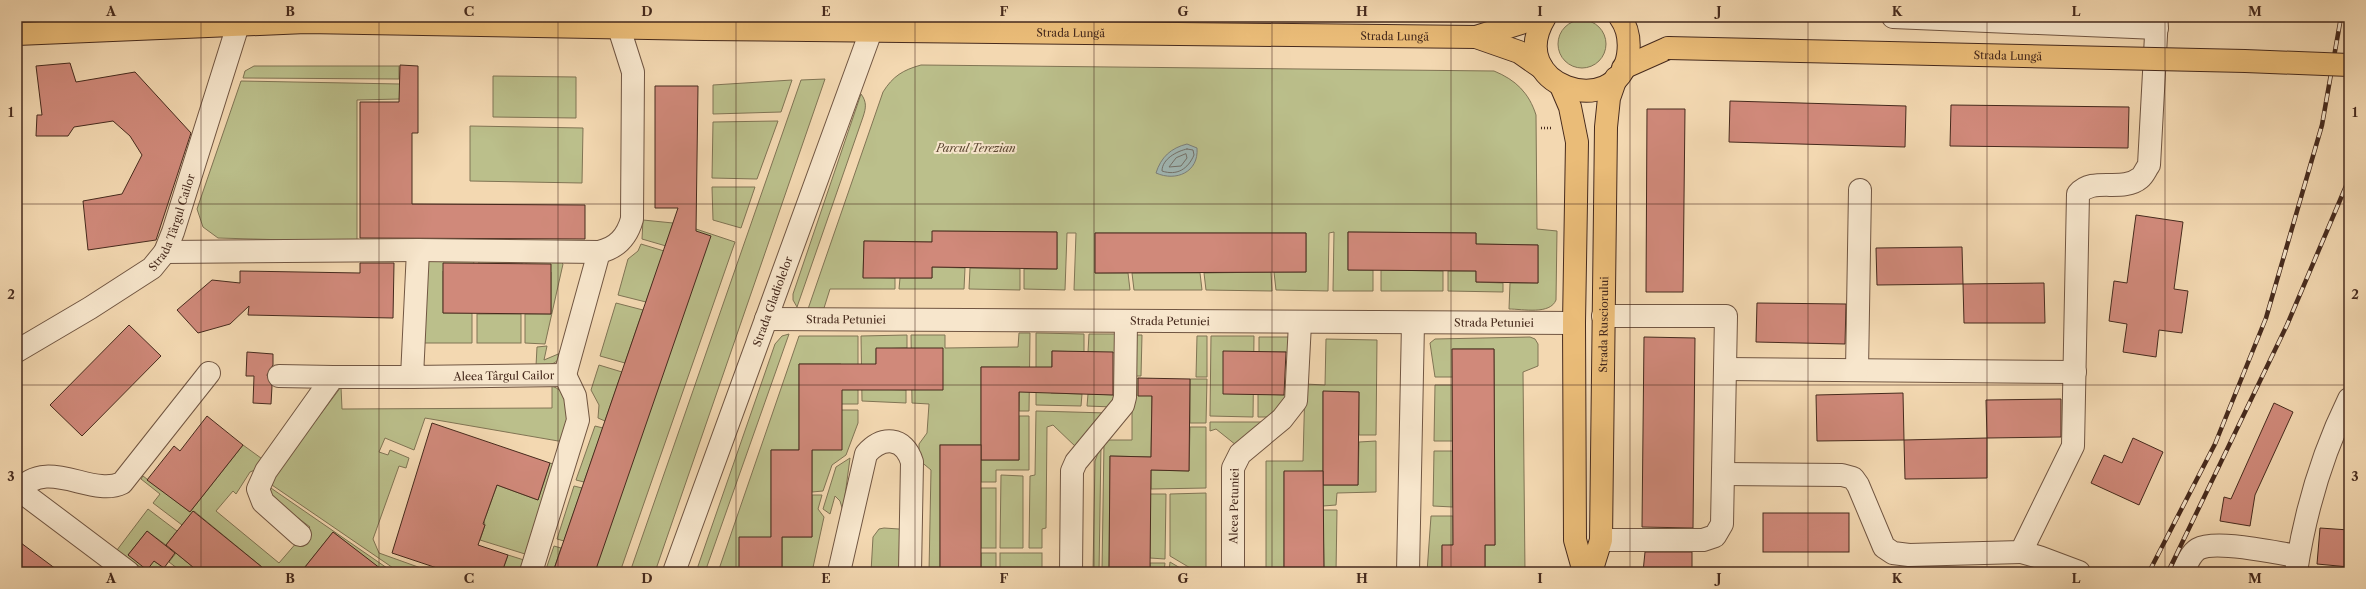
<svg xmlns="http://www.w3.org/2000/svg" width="2366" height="589" font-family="'Libre Caslon Text',serif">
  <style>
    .green { fill: #bbbf8b; stroke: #807454 }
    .water { fill: #a0b8b6; stroke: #7c7f79 }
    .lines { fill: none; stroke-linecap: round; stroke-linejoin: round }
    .shore { stroke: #73716a; stroke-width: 1 }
    .building { fill: #d0897a; stroke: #462a1d }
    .minor-casing { stroke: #715642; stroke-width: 24 }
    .major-casing { stroke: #462a1d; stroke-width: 24 }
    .path { stroke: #462a1d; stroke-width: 2.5; stroke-dasharray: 1 2; stroke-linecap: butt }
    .minor { stroke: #f7e6cc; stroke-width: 22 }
    .major { stroke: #eabc78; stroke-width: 22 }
    .rail-casing { stroke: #462a1d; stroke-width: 4.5 }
    .rail { stroke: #f7e6cc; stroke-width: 3; stroke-dasharray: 9; stroke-linecap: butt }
    .major-bridge-casing { stroke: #462a1d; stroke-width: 24; stroke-linecap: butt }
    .major-bridge { stroke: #eabc78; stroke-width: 22 }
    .grid { fill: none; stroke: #462a1d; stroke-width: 1; stroke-opacity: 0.55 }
    .labels { text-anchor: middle; stroke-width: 4; stroke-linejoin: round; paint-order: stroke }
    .street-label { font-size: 11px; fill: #462a1d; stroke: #f7e6cc }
    .park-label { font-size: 11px; font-style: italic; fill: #5d4833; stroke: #f7e6cc }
    .neatline { fill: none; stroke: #462a1d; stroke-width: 1.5 }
    .grid-label { font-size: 13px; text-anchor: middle; font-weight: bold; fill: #462a1d }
  </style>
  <rect width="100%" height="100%" fill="#f3d8b1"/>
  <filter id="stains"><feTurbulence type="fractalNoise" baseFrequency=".005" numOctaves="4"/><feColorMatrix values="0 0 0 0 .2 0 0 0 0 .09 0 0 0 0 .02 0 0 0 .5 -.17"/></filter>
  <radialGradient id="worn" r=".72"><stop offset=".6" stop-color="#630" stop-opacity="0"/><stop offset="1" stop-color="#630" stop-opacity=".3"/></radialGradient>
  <g class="green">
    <circle cx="1582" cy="44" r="24"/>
    <path d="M921 65 1494 71C1516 80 1529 93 1536 115L1537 229 1557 231 1556 300C1550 315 1523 309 1509 309L1510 283H1538V245L1476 244V233L1348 232V270H1373V291H1333L1334 232 1329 233 1328 291 1276 290 1274 272H1306V233H1095V273H1128L1130 290H1074L1076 233H1067L1065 290 1024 289V269H1057V232L933 231 932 242 864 241 863 277 895 278V289H830L824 308 808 309 883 92C893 76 903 70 921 65Z"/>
    <path d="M254 66H399V79L243 78 245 71Z"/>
    <path d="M493 76 576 77V118L493 117Z"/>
    <path d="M825 79 655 572H630L801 80Z"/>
    <path d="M792 80 781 112 713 114V85Z"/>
    <path d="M241 81 400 84V99L357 100V242L218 238 203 227 197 209Z"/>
    <path d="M861 94C867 102 866 108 863 117L797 307 793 300V294Z"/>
    <path d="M778 121 757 179 712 178 713 122Z"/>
    <path d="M470 126 583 128 582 183 470 181Z"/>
    <path d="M712 187H755L741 228 713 220Z"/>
    <path d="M643 220 673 223 666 246 642 239Z"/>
    <path d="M693 228 735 242 620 572H595Z"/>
    <path d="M641 244 664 251 646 302 618 295 628 259 638 251Z"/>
    <path d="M474 260 473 271H443V313H472V343H420L426 261Z"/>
    <path d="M479 261H522V271H478Z"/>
    <path d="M526 261H560L563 264 545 344 525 343V314H551V272L526 271Z"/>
    <path d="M932 267 965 268 964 289H899L900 278H932Z"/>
    <path d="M970 268 1020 269V290L969 289Z"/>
    <path d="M1381 270 1443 271V291H1381Z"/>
    <path d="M1448 271H1476V282L1503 283V292L1448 291Z"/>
    <path d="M1271 272 1272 291 1206 290 1204 273Z"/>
    <path d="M1132 273H1200L1202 290H1134Z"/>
    <path d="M616 303 643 310 625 363 600 356Z"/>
    <rect x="477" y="314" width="44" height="29"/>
    <path d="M1019 333H1030L1029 411H1019L1020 367H981V445H940V572H929L931 470 919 460V444L927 433 929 404 912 403 911 335H945V348L1018 347Z"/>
    <path d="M1036 333 1084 334V352L1052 351 1051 393 1082 394 1081 406 1036 405Z"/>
    <path d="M789 334 705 572H696L775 344 782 336Z"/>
    <path d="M1089 334H1120L1119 397 1113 407 1087 406 1088 394 1118 395 1119 353 1088 352Z"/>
    <path d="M907 335V348L876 349V389L906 390V403L862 401 861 336Z"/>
    <path d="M1136 335H1142L1141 376H1134Z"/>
    <path d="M799 336H858V404H841V364H799V450H771V537L739 572H718Z"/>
    <path d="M1197 336H1207V377H1196Z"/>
    <path d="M1211 336H1254L1253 417 1210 416Z"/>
    <path d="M1259 337H1293L1292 394 1274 417H1258V394L1290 395V352H1259Z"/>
    <path d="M1530 337 1535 339 1538 344V366L1523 372 1525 572H1485V545H1495L1494 349H1453V377H1435L1430 343 1435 339Z"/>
    <path d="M1326 339 1377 340 1376 435H1359V392H1323V471L1284 472V572H1266V461H1303L1305 384 1325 385Z"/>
    <path d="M547 346 544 360 563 352C556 366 550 365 536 366L537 347Z"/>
    <path d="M599 365 622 372 605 421 598 418 599 405 591 390Z"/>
    <path d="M1132 378 1152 379 1151 457 1110 456 1109 572H1102L1104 442 1109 440H1132Z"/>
    <path d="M1190 379H1207L1206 423H1190Z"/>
    <path d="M1435 385H1453V441H1434Z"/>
    <path d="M552 386C576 395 566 422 564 442L425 418 414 450 385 438 379 452 388 455 390 450 409 458 406 468 399 466 373 539 379 553 432 572H399L269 483 341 387 342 409 552 408Z"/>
    <path d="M841 410H858V423L846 455 832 465 823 491 812 492V450Z"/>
    <path d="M1036 411 1107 413 1077 448 1053 425 1047 427 1046 528 1042 529V548H1029L1030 476 1035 475Z"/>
    <path d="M1019 416H1029V470H996V482H981V460H1019Z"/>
    <path d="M1210 422H1267L1236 445 1216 429 1210 431Z"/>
    <path d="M595 426 603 428 584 482 576 480Z"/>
    <path d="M1190 427H1206V488L1151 489V470L1189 471Z"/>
    <path d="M1376 441V492L1337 493 1336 505 1323 506V485H1358L1359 442Z"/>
    <path d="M243 445 265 461 260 468 250 472 236 494 233 491 216 511 279 563 310 527 269 496 268 486 387 568 384 572 333 532 301 572H268L194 511 182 525 153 503 160 494 141 479 143 476 190 512Z"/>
    <path d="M1101 445 1099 572H1093L1095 461Z"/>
    <path d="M1434 451H1453V507L1433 506Z"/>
    <path d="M850 458 843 511 840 501 835 496 830 514 823 509 836 467Z"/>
    <path d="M550 463 557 465 525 554 480 540 485 525 484 521 497 485 538 500Z"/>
    <path d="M1001 475 1023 476V548H1000Z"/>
    <path d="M574 486 582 488 564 541 557 539Z"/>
    <rect x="981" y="488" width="15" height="60"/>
    <path d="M1206 493V572H1197L1170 556V494Z"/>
    <path d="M1150 494H1166L1165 559 1150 558Z"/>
    <path d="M812 495H822L818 509 824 517 812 572H782V537H812Z"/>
    <path d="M148 509 177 531 166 545 147 531 128 555 154 561 164 568 161 572H147L117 550Z"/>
    <path d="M1323 510H1337L1336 572H1324Z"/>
    <path d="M1431 516H1453V545L1442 546V572H1427Z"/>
    <path d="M884 528 899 529 903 533 904 572H871L873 537 879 529Z"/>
    <path d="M554 546 561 548 553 572H545Z"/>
    <path d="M176 553 199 572H182L169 562Z"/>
    <rect x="981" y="553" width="15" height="19"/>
    <rect x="1000" y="553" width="42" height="19"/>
    <path d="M508 555 524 560 520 572H502Z"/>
    <path d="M1170 562 1187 572H1169Z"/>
    <path d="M1150 563H1165L1164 572H1150Z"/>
  </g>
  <path class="water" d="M1187 144 1197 148C1199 172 1176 182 1156 173 1161 157 1171 148 1187 144Z"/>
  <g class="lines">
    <g class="shore">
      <path d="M1187 149 1193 150 1194 155C1188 169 1177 176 1162 171 1162 159 1177 151 1187 149Z"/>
      <path d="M1186 154 1187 158 1181 166 1169 167 1176 158Z"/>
    </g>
  </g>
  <g class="building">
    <path d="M70 63 76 82 135 72 191 133 156 240 88 250 83 201 122 194 142 155 130 136 113 121 74 127 68 136H36L37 115H42L36 66Z"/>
    <path d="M400 65 418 66V133H412V204L585 205V239L360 238V102H399Z"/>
    <path d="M655 86H698L696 231 711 236 595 572H553L678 208H655Z"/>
    <path d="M1730 101 1906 106 1905 147 1729 142Z"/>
    <path d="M1951 105 2129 107 2128 148 1950 146Z"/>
    <path d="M1647 109H1685L1683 292H1646Z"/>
    <path d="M2136 215 2183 222 2174 289 2188 291 2182 333 2159 330 2156 357 2123 352 2127 324 2109 321 2114 281 2127 283Z"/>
    <path d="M932 231 1057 232V269L932 267V278H863L864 241 932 242Z"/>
    <path d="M1348 232 1476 233V244L1538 245V283L1476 282V271L1348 270Z"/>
    <path d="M1095 233H1306V272L1095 273Z"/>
    <path d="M1962 247 1963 284 1877 285 1876 248Z"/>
    <path d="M360 263H394L393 318 248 315 249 306 230 324 198 333 177 310 212 280 240 283V271L360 273Z"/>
    <path d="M443 263 551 264V314L443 313Z"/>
    <path d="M2044 283 2045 323H1964L1963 284Z"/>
    <path d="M1757 303 1846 304 1845 344 1756 342Z"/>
    <path d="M129 325 161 356 82 436 50 405Z"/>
    <path d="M1644 337 1695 338 1693 528 1642 527Z"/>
    <path d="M876 348H943V390H842V450H812V537H782V572H739V537H771V450H799V364H876Z"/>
    <path d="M1452 349H1494L1495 545H1485V572H1442V545H1453Z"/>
    <path d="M1052 351 1113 352V395L1019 392V460H981V367H1052Z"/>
    <path d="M1223 351 1286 352 1284 395 1223 394Z"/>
    <path d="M247 352 273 354V365L267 375 272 386 271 404 253 403 254 376H246Z"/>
    <path d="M1138 378 1190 379 1189 471 1151 470 1150 572H1109L1110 456 1151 457 1152 396H1138Z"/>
    <path d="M1323 391 1359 392 1358 485H1323Z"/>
    <path d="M1903 393 1904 440 1817 441 1816 395Z"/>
    <path d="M2061 399V437L1987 438 1986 400Z"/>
    <path d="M2274 403 2293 412 2255 495 2250 526 2220 521 2224 497 2231 499Z"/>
    <path d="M207 416 243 445 190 512 147 480 174 446 180 451Z"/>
    <path d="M432 423 550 463 538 500 497 485 483 524 485 525 478 545 508 555 502 572H449L392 553Z"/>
    <path d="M1987 438V478L1905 479 1904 440Z"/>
    <path d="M2133 438 2163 452 2139 505 2091 483 2104 455 2122 463Z"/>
    <rect x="940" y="445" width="41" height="127"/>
    <path d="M1284 471H1323L1324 572H1284Z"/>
    <path d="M193 511 268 572H199L166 545Z"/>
    <rect x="1763" y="513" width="86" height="39"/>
    <path d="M2320 528 2349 530V567L2317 564Z"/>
    <path d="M147 531 175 553 164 568 154 561 147 570 128 555Z"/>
    <path d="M333 532 385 572H301Z"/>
    <path d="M17 540 60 572H17Z"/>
    <path d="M1645 552H1692V572H1643Z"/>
  </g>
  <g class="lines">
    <g class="minor-casing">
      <g id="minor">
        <path d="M1893 17 2157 28"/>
        <path id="s1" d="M418 250 412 377 565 375"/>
        <path d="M165 252 418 250 599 252"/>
        <path id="s2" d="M766 319 1574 323"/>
        <path id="s3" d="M17 351 90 308 152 268 165 252 173 232 238 25"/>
        <path d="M1726 369 2075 372"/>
        <path d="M1857 370 1860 190"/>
        <path d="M565 375 599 252C617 248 627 237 632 219L633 72 619 28"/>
        <path d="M279 376 333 377"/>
        <path d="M1724 474 1842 475 1853 478 1858 485 1884 547 1893 553 1909 555 2021 552 2073 446 2078 194C2093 176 2122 193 2140 178 2144 175 2146 169 2149 165L2157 17"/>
        <path d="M19 490 128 572"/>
        <path d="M17 492C47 455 91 498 122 483L209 373"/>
        <path d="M300 535 263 502 258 489 266 471 333 377H412"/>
        <path d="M1601 540H1703L1715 536 1722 524 1726 316H1603"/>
        <path d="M2021 552 2039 557 2079 572"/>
        <path d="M531 572 578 420 575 396 565 375"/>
        <path id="s4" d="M674 572 871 31"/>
        <path d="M839 572 866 454C882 436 904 436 912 462L910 572"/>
        <path d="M1071 572 1072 471 1076 462 1123 405 1125 397 1126 321"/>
        <path d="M1233 572V468L1240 454 1282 419 1296 401 1300 323"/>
        <path d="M1408 572 1413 323"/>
        <path d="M2183 572C2187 564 2190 554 2198 549 2216 539 2276 553 2298 556"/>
        <path d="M2296 572C2305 512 2322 454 2349 399"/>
      </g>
    </g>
    <g class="major-casing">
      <g id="major">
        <path d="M1545 17C1503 86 1617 122 1628 55 1630 41 1628 28 1620 17"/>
        <path id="s5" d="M17 34 306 22 704 29 1476 37 1540 17"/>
        <path d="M1476 37 1519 52 1542 68"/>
        <path d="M1623 68 1668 48"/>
        <path d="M1561 86 1570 107 1577 142 1574 323 1575 540 1584 572"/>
        <path id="s6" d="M1591 572 1601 540 1606 127 1609 98 1616 78"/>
      </g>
    </g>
    <path class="path" d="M1541 128H1551"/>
    <use href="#minor" class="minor"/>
    <use href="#major" class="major"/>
    <g class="rail-casing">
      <g id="rail">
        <path d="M2149 572 2215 444 2266 318 2322 125 2341 17"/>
        <path d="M2168 572 2287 325 2349 179"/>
      </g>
    </g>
    <use href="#rail" class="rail"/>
    <g class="major-bridge-casing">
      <g id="major-bridge">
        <path id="s7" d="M1668 48 2245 61 2349 65"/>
      </g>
    </g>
    <use href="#major-bridge" class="major-bridge"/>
  </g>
  <path class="grid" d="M201 17V572M379 17V572M558 17V572M736 17V572M915 17V572M1094 17V572M1272 17V572M1451 17V572M1630 17V572M1808 17V572M1987 17V572M2165 17V572M17 204H2349M17 385H2349"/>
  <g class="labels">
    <g class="street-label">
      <text dy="4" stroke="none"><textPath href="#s5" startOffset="1054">Strada Lungă</textPath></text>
      <text dy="4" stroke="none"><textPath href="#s5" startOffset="1378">Strada Lungă</textPath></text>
      <text dy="4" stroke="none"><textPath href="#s7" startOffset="340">Strada Lungă</textPath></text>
      <text dy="4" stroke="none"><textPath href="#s3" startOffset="209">Strada Târgul Cailor</textPath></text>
      <text dy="4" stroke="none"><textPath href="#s4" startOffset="288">Strada Gladiolelor</textPath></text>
      <text dy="4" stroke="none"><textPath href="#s2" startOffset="80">Strada Petuniei</textPath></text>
      <text dy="4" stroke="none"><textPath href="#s2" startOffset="404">Strada Petuniei</textPath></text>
      <text dy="4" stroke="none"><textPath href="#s2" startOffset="728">Strada Petuniei</textPath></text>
      <text dy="4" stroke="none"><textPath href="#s6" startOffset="249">Strada Rusciorului</textPath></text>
      <text dy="4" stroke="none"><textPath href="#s1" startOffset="219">Aleea Târgul Cailor</textPath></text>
      <text transform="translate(1234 506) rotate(-89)" y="4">Aleea Petuniei</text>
    </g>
    <g class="park-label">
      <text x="976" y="152">Parcul Terezian</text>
    </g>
  </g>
  <rect width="2366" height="589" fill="none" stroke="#f3d8b1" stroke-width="44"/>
  <rect x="22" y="22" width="2322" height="545" class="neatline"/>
  <g class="grid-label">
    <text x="111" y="16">A</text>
    <text x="290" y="16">B</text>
    <text x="469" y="16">C</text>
    <text x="647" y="16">D</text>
    <text x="826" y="16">E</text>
    <text x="1004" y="16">F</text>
    <text x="1183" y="16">G</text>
    <text x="1362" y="16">H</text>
    <text x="1540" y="16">I</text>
    <text x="1719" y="16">J</text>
    <text x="1897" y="16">K</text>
    <text x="2076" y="16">L</text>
    <text x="2255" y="16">M</text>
    <text x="11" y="117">1</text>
    <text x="2355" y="117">1</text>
    <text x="11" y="299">2</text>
    <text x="2355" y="299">2</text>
    <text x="11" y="481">3</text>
    <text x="2355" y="481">3</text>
    <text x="111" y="583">A</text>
    <text x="290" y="583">B</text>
    <text x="469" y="583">C</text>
    <text x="647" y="583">D</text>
    <text x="826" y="583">E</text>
    <text x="1004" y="583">F</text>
    <text x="1183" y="583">G</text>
    <text x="1362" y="583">H</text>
    <text x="1540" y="583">I</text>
    <text x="1719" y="583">J</text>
    <text x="1897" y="583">K</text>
    <text x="2076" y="583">L</text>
    <text x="2255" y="583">M</text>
  </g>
  <rect width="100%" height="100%" filter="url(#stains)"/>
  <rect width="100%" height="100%" fill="url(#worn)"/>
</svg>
